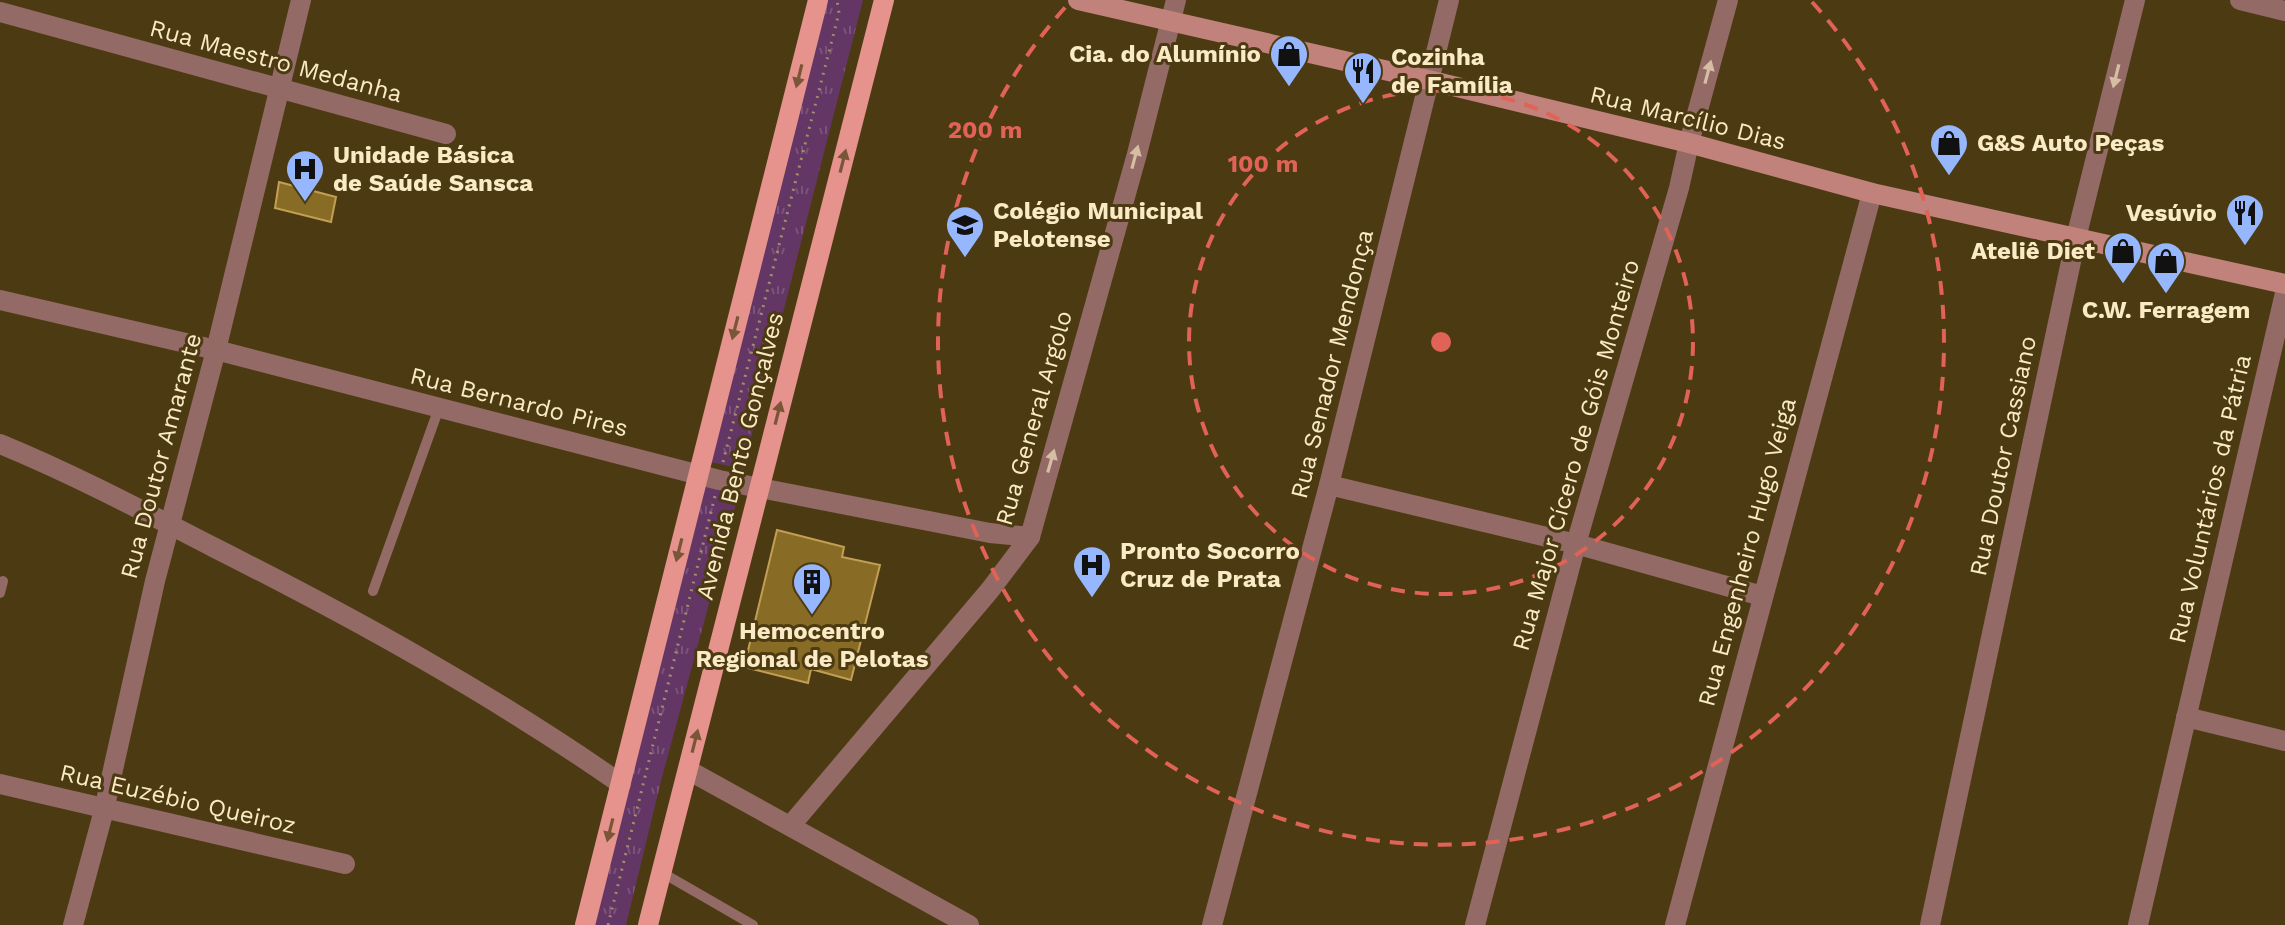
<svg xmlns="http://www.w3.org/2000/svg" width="2285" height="925" font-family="'Work Sans',sans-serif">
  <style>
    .park { fill: url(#park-tufts) }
    .building { fill: #886b25; stroke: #c19f55; stroke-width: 2 }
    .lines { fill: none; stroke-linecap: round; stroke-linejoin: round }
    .path { stroke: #a08f69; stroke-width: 3; stroke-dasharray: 2 6; stroke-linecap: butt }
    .service { stroke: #936a66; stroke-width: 10 }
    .minor { stroke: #936a66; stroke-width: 20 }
    .tertiary { stroke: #936a66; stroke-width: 20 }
    .secondary { stroke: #c1827b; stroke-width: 20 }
    .primary { stroke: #e5938c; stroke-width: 20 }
    .oneway { fill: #d7bda4 }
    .oneway2 { fill: #7a5537 }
    .ring { fill: none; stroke: #e16257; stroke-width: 4; stroke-dasharray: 14 10 }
    .labels { text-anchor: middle; stroke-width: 6; stroke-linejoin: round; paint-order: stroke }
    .poi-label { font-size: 24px; font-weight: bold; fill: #fbeac6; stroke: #4c3b12; text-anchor: start }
    .street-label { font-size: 24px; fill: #fbeac6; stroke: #4c3b12 }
    .centre { fill: #e16257; stroke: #4c3b12; stroke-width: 4 }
    .ring-label { font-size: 24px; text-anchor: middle; font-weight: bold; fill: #e16257; stroke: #4c3b12; stroke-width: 6; stroke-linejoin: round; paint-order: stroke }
  </style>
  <defs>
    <pattern id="park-tufts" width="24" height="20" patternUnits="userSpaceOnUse" patternTransform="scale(2)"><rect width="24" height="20" fill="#643666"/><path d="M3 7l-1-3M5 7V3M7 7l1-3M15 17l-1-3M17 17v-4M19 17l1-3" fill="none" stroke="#7b537a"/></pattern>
  </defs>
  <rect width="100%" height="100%" fill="#4c3b12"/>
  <g class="park">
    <path d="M825 0H863L743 469 706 461Z"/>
    <path d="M702 485 739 493 661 781 626 925H588Z"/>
  </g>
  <g class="building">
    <path d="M279 182 336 197 331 222 275 208Z"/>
    <path d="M777 530 844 547 842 557 880 565 851 680 811 669 808 683 744 667Z"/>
  </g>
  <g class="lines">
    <g class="path">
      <path d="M723 462 839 13 837 0"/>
      <path d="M608 925 715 496"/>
    </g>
    <g class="service">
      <path d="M373 591 439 408"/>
      <path d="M0 593 3 581"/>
      <path d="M661 872 753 925"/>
    </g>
    <g class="minor">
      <path d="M0 12 446 134"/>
      <path d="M1689 143 1728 0"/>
      <path d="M0 300 216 350 719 480 990 533 1030 537"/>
      <path d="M0 444C73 474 143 511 213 547 354 618 492 694 621 784"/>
      <path d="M1329 485 1576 544 1762 596"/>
      <path d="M2186 717 2285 741"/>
      <path d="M688 770 969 925"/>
      <path d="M0 784 345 864"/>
      <path d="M791 825 990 590 1030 537 1137 154 1176 0"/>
      <path d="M1212 925 1329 485 1449 0"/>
      <path d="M1675 925 1872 193"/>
      <path d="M1930 925 2076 238 2135 0"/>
    </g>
    <g class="tertiary">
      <path d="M2240 0 2285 11"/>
      <path d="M73 925 104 810 155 581 216 350 301 0"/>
      <path d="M1475 925 1576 544 1679 188 1689 143"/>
      <path d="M2138 925 2285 293"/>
    </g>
    <path class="secondary" d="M1078 0 1428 80 1689 143 1872 193 2285 284"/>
    <g class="primary">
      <path d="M585 925 818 0"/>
      <path d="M648 925 884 0"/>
    </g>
  </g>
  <defs><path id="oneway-solid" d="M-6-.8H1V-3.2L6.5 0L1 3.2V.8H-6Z" transform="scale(2)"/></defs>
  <g class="oneway">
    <use href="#oneway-solid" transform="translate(1708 72) rotate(-75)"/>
    <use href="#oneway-solid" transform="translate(2116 76) rotate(104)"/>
    <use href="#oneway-solid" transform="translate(1135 157) rotate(-75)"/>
    <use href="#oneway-solid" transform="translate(1051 461) rotate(-74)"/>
  </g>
  <g class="oneway2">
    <use href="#oneway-solid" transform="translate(799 76) rotate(104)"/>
    <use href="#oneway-solid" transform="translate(843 161) rotate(-76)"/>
    <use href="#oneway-solid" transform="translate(735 328) rotate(104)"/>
    <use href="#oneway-solid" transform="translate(778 413) rotate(-76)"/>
    <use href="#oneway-solid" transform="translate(679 550) rotate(104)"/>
    <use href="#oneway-solid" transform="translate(695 741) rotate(-76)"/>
    <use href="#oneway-solid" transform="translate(610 830) rotate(104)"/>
  </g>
  <g class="ring">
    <circle cx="1441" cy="342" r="252"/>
    <path d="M1812 2A503 503 0 1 1 1070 2"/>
  </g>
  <defs>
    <g id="shop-pin" transform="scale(2)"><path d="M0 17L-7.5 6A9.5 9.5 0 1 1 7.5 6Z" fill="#96b6fd" stroke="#4c3b12"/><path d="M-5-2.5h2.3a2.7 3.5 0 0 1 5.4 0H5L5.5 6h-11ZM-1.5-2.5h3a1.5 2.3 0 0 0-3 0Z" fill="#111"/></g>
    <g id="restaurant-pin" transform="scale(2)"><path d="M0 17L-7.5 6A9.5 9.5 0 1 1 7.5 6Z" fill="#96b6fd" stroke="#4c3b12"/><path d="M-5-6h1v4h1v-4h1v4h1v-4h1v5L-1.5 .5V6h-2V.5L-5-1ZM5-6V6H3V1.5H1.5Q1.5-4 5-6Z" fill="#111"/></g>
    <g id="hospital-pin" transform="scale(2)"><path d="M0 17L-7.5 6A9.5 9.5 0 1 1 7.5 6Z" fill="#96b6fd" stroke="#4c3b12"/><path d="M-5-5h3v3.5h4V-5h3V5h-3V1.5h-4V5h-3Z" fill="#111"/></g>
    <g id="school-pin" transform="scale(2)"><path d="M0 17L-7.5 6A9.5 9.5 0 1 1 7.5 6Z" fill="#96b6fd" stroke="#4c3b12"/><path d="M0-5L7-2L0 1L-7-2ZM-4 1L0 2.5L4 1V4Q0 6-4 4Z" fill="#111"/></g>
    <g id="building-pin" transform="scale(2)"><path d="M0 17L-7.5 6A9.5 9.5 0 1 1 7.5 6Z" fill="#96b6fd" stroke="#4c3b12"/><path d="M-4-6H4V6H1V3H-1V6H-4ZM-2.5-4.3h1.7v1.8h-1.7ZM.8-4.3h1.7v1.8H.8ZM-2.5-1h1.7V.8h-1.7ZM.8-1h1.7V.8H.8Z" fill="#111"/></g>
  </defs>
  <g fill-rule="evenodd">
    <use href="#shop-pin" x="1289" y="54"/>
    <use href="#restaurant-pin" x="1363" y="71"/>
    <use href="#shop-pin" x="1949" y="143"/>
    <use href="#hospital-pin" x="305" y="169"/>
    <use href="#restaurant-pin" x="2245" y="213"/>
    <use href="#school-pin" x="965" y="225"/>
    <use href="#shop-pin" x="2123" y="251"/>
    <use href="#shop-pin" x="2166" y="261"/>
    <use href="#hospital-pin" x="1092" y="565"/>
    <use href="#building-pin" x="812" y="582"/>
  </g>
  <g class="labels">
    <g class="poi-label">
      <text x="1261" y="62" text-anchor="end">Cia. do Alumínio</text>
      <text x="1391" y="65">Cozinha<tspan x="1391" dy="28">de Família</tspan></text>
      <text x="1977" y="151">G&amp;S Auto Peças</text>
      <text x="333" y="163">Unidade Básica<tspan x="333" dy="28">de Saúde Sansca</tspan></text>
      <text x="993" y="219">Colégio Municipal<tspan x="993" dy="28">Pelotense</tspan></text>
      <text x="2217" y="221" text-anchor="end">Vesúvio</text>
      <text x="2095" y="259" text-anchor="end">Ateliê Diet</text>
      <text x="2166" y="318" text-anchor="middle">C.W. Ferragem</text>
      <text x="1120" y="559">Pronto Socorro<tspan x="1120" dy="28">Cruz de Prata</tspan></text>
      <text x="812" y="639" text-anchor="middle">Hemocentro<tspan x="812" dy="28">Regional de Pelotas</tspan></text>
    </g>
    <g class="street-label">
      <text transform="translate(276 61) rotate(15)" y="8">Rua Maestro Medanha</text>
      <text transform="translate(1688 118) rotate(14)" y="8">Rua Marcílio Dias</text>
      <text transform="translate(1332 364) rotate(-76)" y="8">Rua Senador Mendonça</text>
      <text transform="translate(519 402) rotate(14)" y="8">Rua Bernardo Pires</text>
      <text transform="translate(1034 418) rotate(-74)" y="8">Rua General Argolo</text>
      <text transform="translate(1576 455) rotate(-74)" y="8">Rua Major Cícero de Góis Monteiro</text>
      <text transform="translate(161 456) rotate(-75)" y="8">Rua Doutor Amarante</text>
      <text transform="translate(740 456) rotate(-76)" y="8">Avenida Bento Gonçalves</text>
      <text transform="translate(2003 456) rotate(-78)" y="8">Rua Doutor Cassiano</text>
      <text transform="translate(2210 499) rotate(-77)" y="8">Rua Voluntários da Pátria</text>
      <text transform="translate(1747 552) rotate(-75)" y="8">Rua Engenheiro Hugo Veiga</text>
      <text transform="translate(178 799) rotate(13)" y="8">Rua Euzébio Queiroz</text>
    </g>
  </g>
  <circle cx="1441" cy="342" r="12" class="centre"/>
  <g class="ring-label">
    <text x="985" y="138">200 m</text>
    <text x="1263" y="172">100 m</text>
  </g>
</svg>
